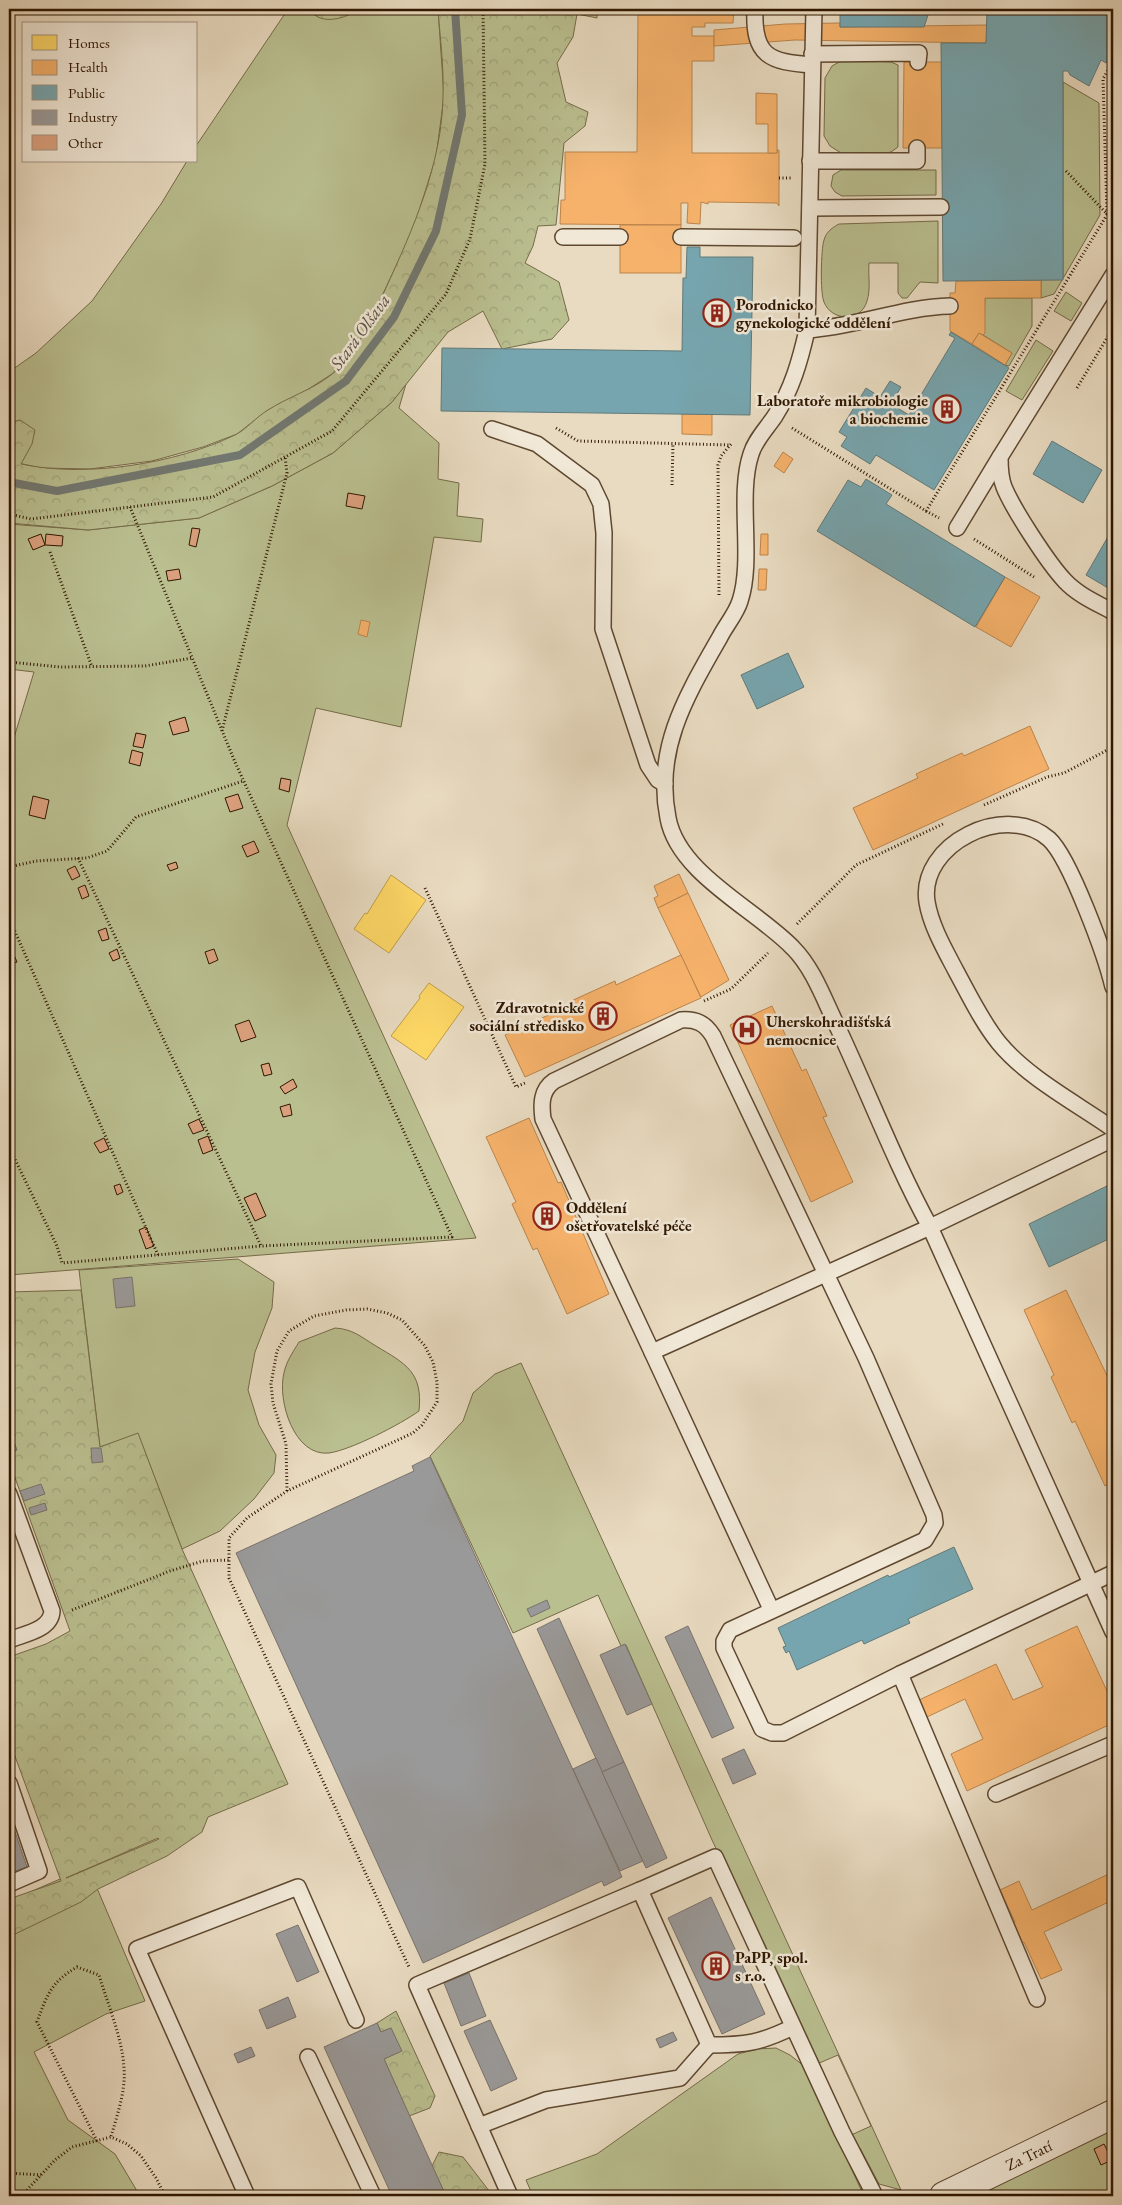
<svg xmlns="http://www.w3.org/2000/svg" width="1122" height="2205" font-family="'EB Garamond',serif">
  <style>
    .green { fill: #babf90; stroke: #756b48 }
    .forest { fill: url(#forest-crowns); stroke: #756b48; fill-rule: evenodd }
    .homes { fill: #ffd966; stroke: #c19f47 }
    .health { fill: #f6b26b; stroke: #bb844b }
    .public { fill: #76a5af; stroke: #617a7a }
    .industry { fill: #999; stroke: #7a726b }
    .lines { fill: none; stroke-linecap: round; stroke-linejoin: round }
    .stream { stroke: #717872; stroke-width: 8 }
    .building { fill: #daa07d; stroke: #301700 }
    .service-casing { stroke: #5e4830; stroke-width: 18 }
    .minor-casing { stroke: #5e4830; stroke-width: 30 }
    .path { stroke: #301700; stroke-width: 3; stroke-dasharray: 1 2.5; stroke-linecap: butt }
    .service { stroke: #f1e8d7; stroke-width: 15 }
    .minor { stroke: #f1e8d7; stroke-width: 28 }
    .labels { text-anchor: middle; stroke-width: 5; stroke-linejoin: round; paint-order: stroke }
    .poi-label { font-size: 16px; font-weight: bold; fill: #301700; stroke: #f1e8d7; text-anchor: start }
    .street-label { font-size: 16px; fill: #301700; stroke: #f1e8d7 }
    .water-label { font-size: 18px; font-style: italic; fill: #564f42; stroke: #f1e8d7 }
  </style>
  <defs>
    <pattern id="forest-crowns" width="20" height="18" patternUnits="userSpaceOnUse" patternTransform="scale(1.25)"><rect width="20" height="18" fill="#babf90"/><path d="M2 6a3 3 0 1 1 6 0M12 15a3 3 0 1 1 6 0" fill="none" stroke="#a0a37a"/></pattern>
  </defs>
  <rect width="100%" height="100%" fill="#e9dbc1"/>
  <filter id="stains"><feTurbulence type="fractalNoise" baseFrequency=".004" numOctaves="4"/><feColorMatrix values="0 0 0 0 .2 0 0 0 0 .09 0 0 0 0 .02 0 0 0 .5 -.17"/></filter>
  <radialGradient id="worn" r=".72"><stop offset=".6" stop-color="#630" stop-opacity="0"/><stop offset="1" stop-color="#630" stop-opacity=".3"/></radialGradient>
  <g class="green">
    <path d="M288 9H438L444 96 436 157 413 230 374 313 358 344 332 374 299 395 268 410 237 434 203 447 152 461 90 469 41 468 9 461V372L36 353 92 301 161 204 187 161H196V146Z"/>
    <path d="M843 60 891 62 898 65V147L891 152 882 154 841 153 830 146 824 136 825 78 832 66Z"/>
    <path d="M1063 82 1099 103 1100 215 1054 294 1041 298V279L1063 277Z"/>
    <path d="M1113 84V185L1110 182V89Z"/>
    <path d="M841 170H936V195L842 196 835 192 831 186 833 175Z"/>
    <path d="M938 221V283L920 282 907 298H902L898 293V263H869C868 275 871 289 867 301 861 323 831 321 824 302 820 293 821 249 824 240 826 232 833 227 839 224Z"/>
    <path d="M1066 292 1082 303 1071 321 1054 311Z"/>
    <path d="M985 298H1032V326L1009 366 1005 365 1012 353 983 335Z"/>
    <path d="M1036 340 1053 351 1022 400 1006 391Z"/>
    <path d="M406 384 399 408 439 443 438 479 459 483 457 516 483 519 481 542 434 537 401 727 316 708 287 825 476 1238 9 1275V754L34 672 9 669V524L88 530 199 518 272 486 333 453 392 402Z"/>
    <path d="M238 1259 274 1282 272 1308 255 1352 248 1390 259 1425 276 1455 274 1473 254 1499 220 1531 182 1549 138 1434 100 1447 79 1270Z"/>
    <path d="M335 1328C353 1329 361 1337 376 1346 406 1364 423 1372 419 1411 401 1424 351 1450 329 1453 294 1457 277 1400 284 1373 286 1362 293 1352 299 1342Z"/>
    <path d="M521 1363 901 2190 879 2184 860 2148 855 2150 849 2136 871 2126 838 2055 817 2064 712 1840 626 1645 621 1646 598 1595 513 1633 430 1456 463 1421 473 1393 495 1374Z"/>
    <path d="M88 1867 145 2001 106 2014 34 2052 68 2120 115 2154 140 2196H9V1901Z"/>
    <path d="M776 2048 790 2055 804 2066 864 2196H533L526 2180 597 2154 738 2054 756 2049Z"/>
    <path d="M1113 2129V2196H976L995 2187Z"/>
  </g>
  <g class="forest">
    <path d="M309 9H360C346 18 321 27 309 9Z"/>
    <path d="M438 9H597V18L577 14 573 37 557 63 566 102 588 112 585 126 564 143 556 225 538 226 533 246 525 263 559 282 569 320 552 339 502 349 483 311 448 332 392 402 333 453 272 486 199 518 88 530 9 523V423L20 420 35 430 32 444 21 464C85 478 175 464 235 435 247 429 256 417 268 410 288 397 312 390 331 375 356 356 372 318 385 290 413 229 442 164 443 96 444 67 440 37 438 9Z"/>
    <path d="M81 1290 100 1447 138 1433 182 1549 288 1784 208 1817 202 1832 167 1856 98 1889 81 1902 9 1937V1899L61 1881 9 1740V1657L46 1644 70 1631 9 1461V1292ZM158 1838 159 1839 66 1878Z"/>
    <path d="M396 2011 435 2096 430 2108 409 2116 384 2059 401 2051 391 2028 381 2032 377 2023Z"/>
    <path d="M439 2152 463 2157 493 2196H446L432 2166Z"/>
  </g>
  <g class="homes">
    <path d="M391 875 426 900 389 953 354 929 365 913 367 914Z"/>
    <path d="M429 983 464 1007 426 1060 391 1036 420 998 419 996Z"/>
  </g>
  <g class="health">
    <path d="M638 9H734L733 23H705V27H692V36H714V61H692V153H777V150H779V206L777 203 708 202V204L701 202 700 224 687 223 688 203H681V225L560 224 561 200H565V152H637Z"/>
    <path d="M840 23V27L987 25 986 43 795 40 714 46V30L785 24Z"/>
    <path d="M904 62H942V148H903Z"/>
    <path d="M756 93 777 94V153H768V124H756Z"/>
    <rect x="620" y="225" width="61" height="48"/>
    <path d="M1041 280V298H985V333L983 335 979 333 972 344 950 331V293H955L956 281Z"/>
    <path d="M979 333 1012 353 1005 365 972 344Z"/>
    <path d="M682 414H712V435L682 434Z"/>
    <path d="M783 452 793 459 784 473 774 466Z"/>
    <path d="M761 534H768V555H760Z"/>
    <path d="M759 569H767L766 590H758Z"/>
    <path d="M1005 577 1040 597 1011 647 976 627Z"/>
    <path d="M361 620 370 622 367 637 358 634Z"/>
    <path d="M1030 726 1049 769 873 850 853 808 918 778 916 774 962 753 964 756Z"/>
    <path d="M679 874 688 893 658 908 654 898 658 896 654 886Z"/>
    <path d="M688 893 729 980 701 997 658 908Z"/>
    <path d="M681 955 701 998 525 1077 505 1035 570 1005 569 1002 615 981 616 985Z"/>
    <path d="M772 1006 802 1071 806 1069 827 1116 823 1117 853 1182 811 1202 730 1025Z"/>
    <path d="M529 1118 558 1183 561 1182 609 1294 567 1314 537 1248 533 1250 512 1204 516 1202 486 1137Z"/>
    <path d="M1066 1290 1113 1388V1482L1105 1486 1075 1421 1072 1423 1051 1377 1054 1375 1024 1310Z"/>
    <path d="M1077 1626 1113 1704V1723L967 1791 951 1754 983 1739 965 1699 927 1717 919 1700 996 1664 1013 1700 1043 1687 1025 1650Z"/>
    <path d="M1113 1872V1900L1044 1932 1062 1970 1041 1979 1024 1942 1018 1944 1009 1925 1015 1922 1000 1890 1019 1881 1032 1910Z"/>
  </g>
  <g class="public">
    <path d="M840 9H930L924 27H840Z"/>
    <path d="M987 9H1113V50L1106 63 1101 60 1089 86 1070 75 1068 71H1063V280L943 281 941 43H986Z"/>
    <path d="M687 247H700V257H753L750 415 441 411 442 348 682 351 683 278H686Z"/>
    <path d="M951 332 1009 368 934 490 876 455 870 464 841 446 847 437 839 432 866 388 880 397 890 381 901 387 891 404 909 415 955 338 949 335Z"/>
    <path d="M1052 441 1102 470 1083 503 1033 474Z"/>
    <path d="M866 479 892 495 886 504 1005 577 975 627 817 531 848 480 861 487Z"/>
    <path d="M1113 528V591L1086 575Z"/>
    <path d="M788 653 804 687 757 709 741 675Z"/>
    <path d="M1113 1183V1237L1049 1267 1029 1224Z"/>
    <path d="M954 1547 973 1589 908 1619 910 1623 864 1644 862 1640 797 1670 789 1651 786 1653 783 1647 786 1646 778 1628 888 1575 889 1577Z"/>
  </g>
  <g class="industry">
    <path d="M132 1277 135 1306 116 1308 113 1279Z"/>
    <path d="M9 1428 17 1450 9 1453Z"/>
    <path d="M91 1448H101L103 1462 92 1463Z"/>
    <path d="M430 1457 622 1877 604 1886 602 1881 423 1963 236 1553 414 1471 412 1466Z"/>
    <path d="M41 1484 45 1494 24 1501 20 1491Z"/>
    <path d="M45 1503 47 1510 31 1515 29 1508Z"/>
    <path d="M547 1600 550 1608 531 1617 527 1609Z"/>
    <path d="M559 1618 624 1762 602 1772 537 1629Z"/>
    <path d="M688 1626 734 1728 712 1738 665 1637Z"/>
    <path d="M625 1644 652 1704 627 1715 600 1655Z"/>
    <path d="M744 1749 756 1774 733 1784 722 1759Z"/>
    <path d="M596 1758 643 1861 620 1871 573 1769Z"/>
    <path d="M624 1762 667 1858 646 1868 602 1772Z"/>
    <path d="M9 1814 27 1867 9 1873Z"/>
    <path d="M711 1897 765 2014 722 2034 668 1918Z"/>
    <path d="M298 1925 319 1972 297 1982 276 1934Z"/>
    <path d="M469 1973 486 2016 461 2026 444 1983Z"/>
    <path d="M288 1997 296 2017 267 2029 259 2010Z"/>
    <path d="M490 2020 517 2079 491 2091 464 2031Z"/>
    <path d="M377 2023 381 2032 391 2028 402 2051 384 2059 446 2196H392L324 2047Z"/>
    <path d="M673 2032 677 2040 660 2048 656 2039Z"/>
    <path d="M251 2047 255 2056 238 2063 234 2054Z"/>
  </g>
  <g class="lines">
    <path class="stream" d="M9 482 57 491 240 455 346 381 394 317 436 231 462 115 455 9"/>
  </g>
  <g class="building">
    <path d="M348 493 365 496 362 509 346 506Z"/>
    <path d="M192 528 200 529 196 547 189 545Z"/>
    <path d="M41 534 45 545 33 550 28 539Z"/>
    <path d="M46 534 63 536 62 546 45 545Z"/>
    <path d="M179 569 181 579 168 581 166 571Z"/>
    <path d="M185 717 189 731 173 735 169 722Z"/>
    <path d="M136 733 146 735 143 748 133 746Z"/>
    <path d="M132 750 143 753 140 766 129 763Z"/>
    <path d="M281 778 291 780 289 792 279 789Z"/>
    <path d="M238 794 243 808 230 812 225 798Z"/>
    <path d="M33 796 49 800 45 819 29 815Z"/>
    <path d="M254 841 259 852 247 857 242 846Z"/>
    <path d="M176 862 178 868 170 871 167 865Z"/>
    <path d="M75 866 80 876 72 880 67 870Z"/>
    <path d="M85 885 89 896 82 899 78 888Z"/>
    <path d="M106 928 109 939 102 941 98 931Z"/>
    <path d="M117 949 120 958 113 961 109 953Z"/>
    <path d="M214 949 218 960 209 964 205 952Z"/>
    <path d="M14 955 17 962 9 965V957Z"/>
    <path d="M249 1020 256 1037 241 1042 235 1025Z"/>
    <path d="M269 1063 272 1074 264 1076 261 1065Z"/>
    <path d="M293 1079 297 1087 285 1094 280 1087Z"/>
    <path d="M290 1104 292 1115 283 1117 280 1107Z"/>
    <path d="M199 1119 204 1130 193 1134 188 1124Z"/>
    <path d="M208 1136 213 1150 203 1154 198 1140Z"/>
    <path d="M104 1138 109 1149 100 1153 94 1143Z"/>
    <path d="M120 1184 123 1192 117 1195 114 1186Z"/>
    <path d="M256 1193 266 1216 255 1221 244 1198Z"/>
    <path d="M146 1227 154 1246 146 1249 139 1230Z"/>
    <path d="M1104 2144 1112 2160 1101 2165 1094 2149Z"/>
  </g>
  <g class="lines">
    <g class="service-casing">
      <g id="service">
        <path d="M755 9C753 56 769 62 812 65"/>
        <path d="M814 9 807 330C800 361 792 389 775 416 767 428 755 440 751 454 737 496 754 559 740 601 736 614 726 625 720 637 687 695 654 748 668 818 678 874 757 910 793 948 814 969 825 1002 838 1028 869 1094 895 1163 930 1227L1113 1632"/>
        <path d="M812 54 919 53 918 62"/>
        <path d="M810 161H917V148"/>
        <path d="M810 208 941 207"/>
        <path d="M563 237H620"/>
        <path d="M681 237 794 238"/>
        <path d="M1113 275 1000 457C1000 467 1000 477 1004 487 1013 509 1048 563 1065 581 1078 595 1097 603 1113 612"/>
        <path d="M807 330C856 327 902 307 950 306"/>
        <path d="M492 429 537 444 592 485 601 504 604 533 603 629 648 765 658 780 665 784"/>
        <path d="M957 528 1000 457"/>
        <path d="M1113 987C1106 957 1070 858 1049 839 1006 801 918 844 927 902 931 926 945 950 956 971 969 995 982 1022 999 1043 1028 1078 1076 1103 1113 1129"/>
        <path d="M652 1352 543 1119C541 1104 541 1090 554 1081L681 1020C696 1019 705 1023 713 1036L866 1358 934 1515 935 1523 925 1540 730 1630 724 1641V1648L762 1729 772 1733H783L900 1674 1113 1573"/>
        <path d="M9 1494 52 1611C51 1630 24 1634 9 1640"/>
        <path d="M771 1609 652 1352 930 1227 1113 1139"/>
        <path d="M900 1674 1037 1999"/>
        <path d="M9 1783 39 1871 9 1884"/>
        <path d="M996 1794 1113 1744"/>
        <path d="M793 2027C760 2043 746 2045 709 2045L640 1890 715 1857 842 2132 875 2196"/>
        <path d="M308 2057 373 2196"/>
        <path d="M479 2126 546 2100 680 2078 709 2045"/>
        <path d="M247 2196 137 1949 298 1887 356 2020"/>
        <path d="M510 2196 417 1985 640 1890"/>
      </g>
    </g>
    <g class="minor-casing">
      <g id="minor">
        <path id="s1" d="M944 2196 1113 2114"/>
      </g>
    </g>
    <g class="path">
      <path d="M1066 171 1107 214 1103 79 1113 61"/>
      <path d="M779 178H791"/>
      <path d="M1077 388 1113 328"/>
      <path d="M556 428 578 441 730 445"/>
      <path d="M792 428 926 511 1113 205"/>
      <path d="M672 485 673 443"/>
      <path d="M926 511 939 518"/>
      <path d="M9 514 31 519 213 497 332 431 446 294 470 239 485 164 483 9"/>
      <path d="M974 539 1034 577"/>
      <path d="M50 552 92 667"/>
      <path d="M719 595 718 465 721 456 732 443"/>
      <path d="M1113 637V651"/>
      <path d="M9 662 60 667 145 666 192 658"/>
      <path d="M222 731 287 473 285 457"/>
      <path d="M984 805 1047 777 1064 773 1113 747"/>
      <path d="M78 858 261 1246"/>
      <path d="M9 867 36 861 87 858 107 851 136 817 243 781"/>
      <path d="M425 888 516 1087 525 1083"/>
      <path d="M9 918 158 1255"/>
      <path d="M797 924 856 865 945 823"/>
      <path d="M704 1001 731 989 768 953"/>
      <path d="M9 1147 57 1246 62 1263 261 1246 452 1237 235 762 130 507"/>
      <path d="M287 1491 286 1444 273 1403 271 1384 277 1351 289 1331 314 1316 346 1310 367 1309 387 1313 402 1320 425 1346 433 1362 437 1382V1402L422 1425 413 1433 287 1491 247 1518 229 1538V1578L409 1967"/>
      <path d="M72 1610 170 1571 203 1561 229 1560"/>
      <path d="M97 2141 37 2022C47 1995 51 1982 77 1967L99 1975C108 2005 122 2037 124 2068 126 2091 117 2115 111 2137"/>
      <path d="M9 2173 41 2175"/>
      <path d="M23 2196 26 2191 55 2160 72 2147 111 2137 127 2144 141 2156 156 2178 165 2196"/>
    </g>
    <use href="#service" class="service"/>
    <use href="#minor" class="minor"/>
  </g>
  <defs>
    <g id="building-ring" transform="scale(1.4375)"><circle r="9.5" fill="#f1e8d7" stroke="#8f2418" stroke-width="1.5"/><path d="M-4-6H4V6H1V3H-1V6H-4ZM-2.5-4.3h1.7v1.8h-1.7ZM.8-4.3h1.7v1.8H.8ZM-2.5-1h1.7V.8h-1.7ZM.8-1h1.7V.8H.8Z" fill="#8f2418"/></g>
    <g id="hospital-ring" transform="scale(1.4375)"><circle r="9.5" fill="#f1e8d7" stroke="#8f2418" stroke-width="1.5"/><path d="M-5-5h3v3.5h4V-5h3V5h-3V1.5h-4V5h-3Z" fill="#8f2418"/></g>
  </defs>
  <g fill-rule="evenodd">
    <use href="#building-ring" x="717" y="313"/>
    <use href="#building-ring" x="947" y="409"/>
    <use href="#building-ring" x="603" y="1016"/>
    <use href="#hospital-ring" x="747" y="1030"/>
    <use href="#building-ring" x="547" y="1216"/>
    <use href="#building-ring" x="716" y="1966"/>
  </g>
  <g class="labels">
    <g class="poi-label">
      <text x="736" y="310">Porodnicko<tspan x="736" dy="18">gynekologické oddělení</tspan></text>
      <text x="928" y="406" text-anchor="end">Laboratoře mikrobiologie<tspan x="928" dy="18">a biochemie</tspan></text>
      <text x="584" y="1013" text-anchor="end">Zdravotnické<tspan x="584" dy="18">sociální středisko</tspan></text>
      <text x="766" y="1027">Uherskohradišťská<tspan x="766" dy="18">nemocnice</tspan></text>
      <text x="566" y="1213">Oddělení<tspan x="566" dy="18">ošetřovatelské péče</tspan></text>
      <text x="735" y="1963">PaPP, spol.<tspan x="735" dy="18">s r.o.</tspan></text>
    </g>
    <g class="street-label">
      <text dy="6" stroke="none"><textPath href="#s1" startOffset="94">Za Tratí</textPath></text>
    </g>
    <g class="water-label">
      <text transform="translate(360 332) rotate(-54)" y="6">Stará Olšava</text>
    </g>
  </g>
  <rect width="1122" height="2205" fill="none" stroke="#e9dbc1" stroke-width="30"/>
  <rect x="10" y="10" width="1102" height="2185" fill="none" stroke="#301700" stroke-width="2.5"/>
  <rect x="15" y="15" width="1092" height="2175" fill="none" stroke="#301700"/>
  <rect x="22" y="22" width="175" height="140" fill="#f1e8d7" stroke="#a49481"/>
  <rect x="32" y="35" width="25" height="15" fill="#ffd966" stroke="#a49481"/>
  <text x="68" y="48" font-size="15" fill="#301700">Homes</text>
  <rect x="32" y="60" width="25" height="15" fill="#f6b26b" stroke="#a49481"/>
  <text x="68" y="72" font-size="15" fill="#301700">Health</text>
  <rect x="32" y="85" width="25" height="15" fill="#76a5af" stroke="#a49481"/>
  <text x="68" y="98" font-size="15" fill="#301700">Public</text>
  <rect x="32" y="110" width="25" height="15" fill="#999999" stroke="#a49481"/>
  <text x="68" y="122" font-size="15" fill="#301700">Industry</text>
  <rect x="32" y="135" width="25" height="15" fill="#daa07d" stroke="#a49481"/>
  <text x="68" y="148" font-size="15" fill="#301700">Other</text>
  <rect width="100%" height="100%" filter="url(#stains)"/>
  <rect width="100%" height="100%" fill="url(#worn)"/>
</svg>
